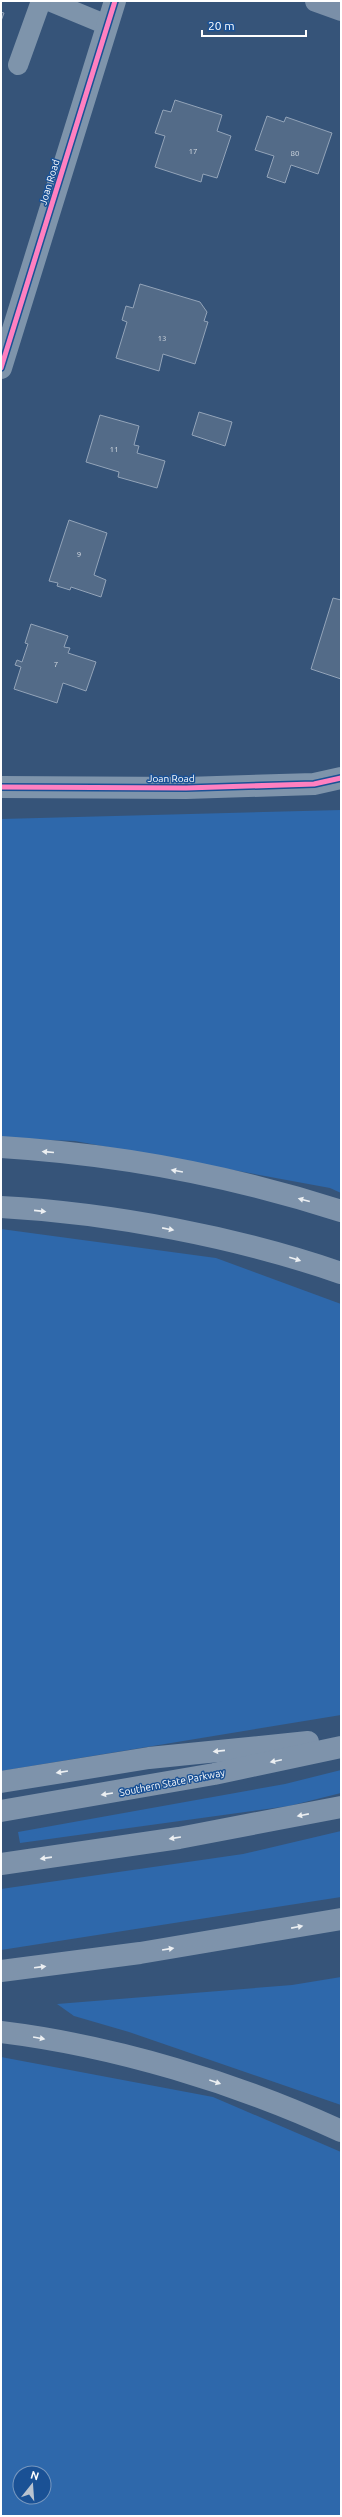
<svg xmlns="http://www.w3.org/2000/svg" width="342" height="2517" font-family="Ubuntu,sans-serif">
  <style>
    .green { fill: #2e68ab; fill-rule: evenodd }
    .building { fill: #536b88; stroke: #93a4b9 }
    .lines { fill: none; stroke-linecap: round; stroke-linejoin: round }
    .service { stroke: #7e94ab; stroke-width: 20 }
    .minor { stroke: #7e94ab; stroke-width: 22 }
    .secondary { stroke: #7a8fa8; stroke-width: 22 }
    .motorway { stroke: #7e93ab; stroke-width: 22 }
    .cycleway-casing { stroke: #1a5195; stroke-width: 8 }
    .cycleway { stroke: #ff80c0; stroke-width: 5 }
    .oneway { fill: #eceff2 }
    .labels { text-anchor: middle; stroke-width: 3; stroke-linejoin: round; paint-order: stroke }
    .number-label { font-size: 8px; fill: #d4dae1 }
    .street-label { font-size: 10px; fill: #fff; stroke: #1a5195 }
  </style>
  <rect width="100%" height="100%" fill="#365479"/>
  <g class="green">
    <path d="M341 810V1193L330 1188 75 1141 1 1138V819Z"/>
    <path d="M1 1229 216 1258 341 1304V1715L1 1771Z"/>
    <path d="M341 1770V1793L289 1806 20 1843 18 1832 285 1784Z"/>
    <path d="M341 1831V1897L1 1950V1889L243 1854Z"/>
    <path d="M341 1977V2105L129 2032 74 2016 57 2004 292 1985Z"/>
    <path d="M1 2057 213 2097 341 2152V2516H1ZM20 2473H44V2497H20Z"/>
  </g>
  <g class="building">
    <path d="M1 12 4 13 1 21Z"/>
    <path d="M175 100 222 115 217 131 231 136 217 178 203 174 201 182 155 167 165 136 155 133 163 110 171 112Z"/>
    <path d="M267 116 284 122 286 117 332 133 318 174 291 165 285 183 267 177 274 156 255 150Z"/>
    <path d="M140 284 200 302 207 312 204 321 208 322 195 364 163 354 159 371 116 358 127 322 122 320 126 306 133 308Z"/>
    <path d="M199 412 232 422 225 446 192 435Z"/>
    <path d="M100 415 139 426 134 445 139 446 137 453 165 461 157 488 118 477 119 472 86 462Z"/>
    <path d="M69 520 107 533 94 575 106 580 101 597 71 587 70 590 57 586 58 583 49 581Z"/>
    <path d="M333 598 341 600V679L311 669Z"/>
    <path d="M31 624 68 636 64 647 70 648 68 653 96 662 86 691 63 683 57 703 14 689 21 667 15 665 17 660 22 662 28 644 25 643Z"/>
  </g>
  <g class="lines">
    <g class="service">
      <path d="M49 1 107 25"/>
      <path d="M18 65 41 1"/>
    </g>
    <g class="minor">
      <path d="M1 368 115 1"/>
      <path d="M1 787 186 788 314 784 341 778"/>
    </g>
    <path class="secondary" d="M316 1 341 10"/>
    <g class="motorway">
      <path d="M1 1147C115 1154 232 1176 341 1211"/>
      <path d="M1 1207C111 1213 237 1237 341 1273"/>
      <path d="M1 1782 149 1758 308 1742"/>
      <path d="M1 1811 214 1774 341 1747"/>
      <path d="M1 1864 179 1838 341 1807"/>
      <path d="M1 1971 140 1953 341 1919"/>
      <path d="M1 2032C115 2046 237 2083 341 2131"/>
    </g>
    <g class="cycleway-casing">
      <g id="cycleway">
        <path d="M1 368 115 1"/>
        <path d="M1 787 186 788 314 784 341 778"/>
      </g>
    </g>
    <use href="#cycleway" class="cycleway"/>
  </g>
  <defs><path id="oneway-solid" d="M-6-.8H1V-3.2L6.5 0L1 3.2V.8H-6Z"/></defs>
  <g class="oneway">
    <use href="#oneway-solid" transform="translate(48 1152) rotate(-175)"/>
    <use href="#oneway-solid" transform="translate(177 1171) rotate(-170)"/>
    <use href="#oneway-solid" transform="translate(304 1200) rotate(-165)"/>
    <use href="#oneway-solid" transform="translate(40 1211) rotate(6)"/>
    <use href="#oneway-solid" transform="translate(168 1229) rotate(11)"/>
    <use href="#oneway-solid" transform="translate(295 1259) rotate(17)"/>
    <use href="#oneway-solid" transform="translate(219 1751) rotate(174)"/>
    <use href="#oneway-solid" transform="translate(276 1761) rotate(168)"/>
    <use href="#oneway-solid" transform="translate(62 1772) rotate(171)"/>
    <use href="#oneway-solid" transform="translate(107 1794) rotate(171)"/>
    <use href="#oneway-solid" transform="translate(303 1815) rotate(169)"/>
    <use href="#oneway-solid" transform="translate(175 1838) rotate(171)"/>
    <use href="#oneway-solid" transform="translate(46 1858) rotate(172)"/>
    <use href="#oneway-solid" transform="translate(297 1927) rotate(-11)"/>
    <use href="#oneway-solid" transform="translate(168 1949) rotate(-9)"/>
    <use href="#oneway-solid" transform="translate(40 1967) rotate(-7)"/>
    <use href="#oneway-solid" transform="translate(39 2038) rotate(10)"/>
    <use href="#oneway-solid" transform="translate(215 2082) rotate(19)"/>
  </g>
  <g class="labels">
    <g class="number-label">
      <text x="193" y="154">17</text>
      <text x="295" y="156">80</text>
      <text x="162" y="341">13</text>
      <text x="114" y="452">11</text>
      <text x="79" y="557">9</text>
      <text x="56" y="667">7</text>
    </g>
    <g class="street-label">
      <text transform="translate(49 182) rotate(-73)" y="4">Joan Road</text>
      <text x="171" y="782">Joan Road</text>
      <text transform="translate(172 1782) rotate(-11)" y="4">Southern State Parkway</text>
    </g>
  </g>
  <rect width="342" height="2517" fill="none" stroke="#ffffff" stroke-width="4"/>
  <g transform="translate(32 2485) rotate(17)"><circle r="19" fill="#1a5195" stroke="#7697bf"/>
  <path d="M0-3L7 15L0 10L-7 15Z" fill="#b9c3d0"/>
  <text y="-6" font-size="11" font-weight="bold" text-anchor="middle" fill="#ffffff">N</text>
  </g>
  <path d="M202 30v6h104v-6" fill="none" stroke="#ffffff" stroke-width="2"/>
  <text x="208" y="30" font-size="12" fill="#ffffff" stroke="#1a5195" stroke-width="3" paint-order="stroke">20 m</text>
</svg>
